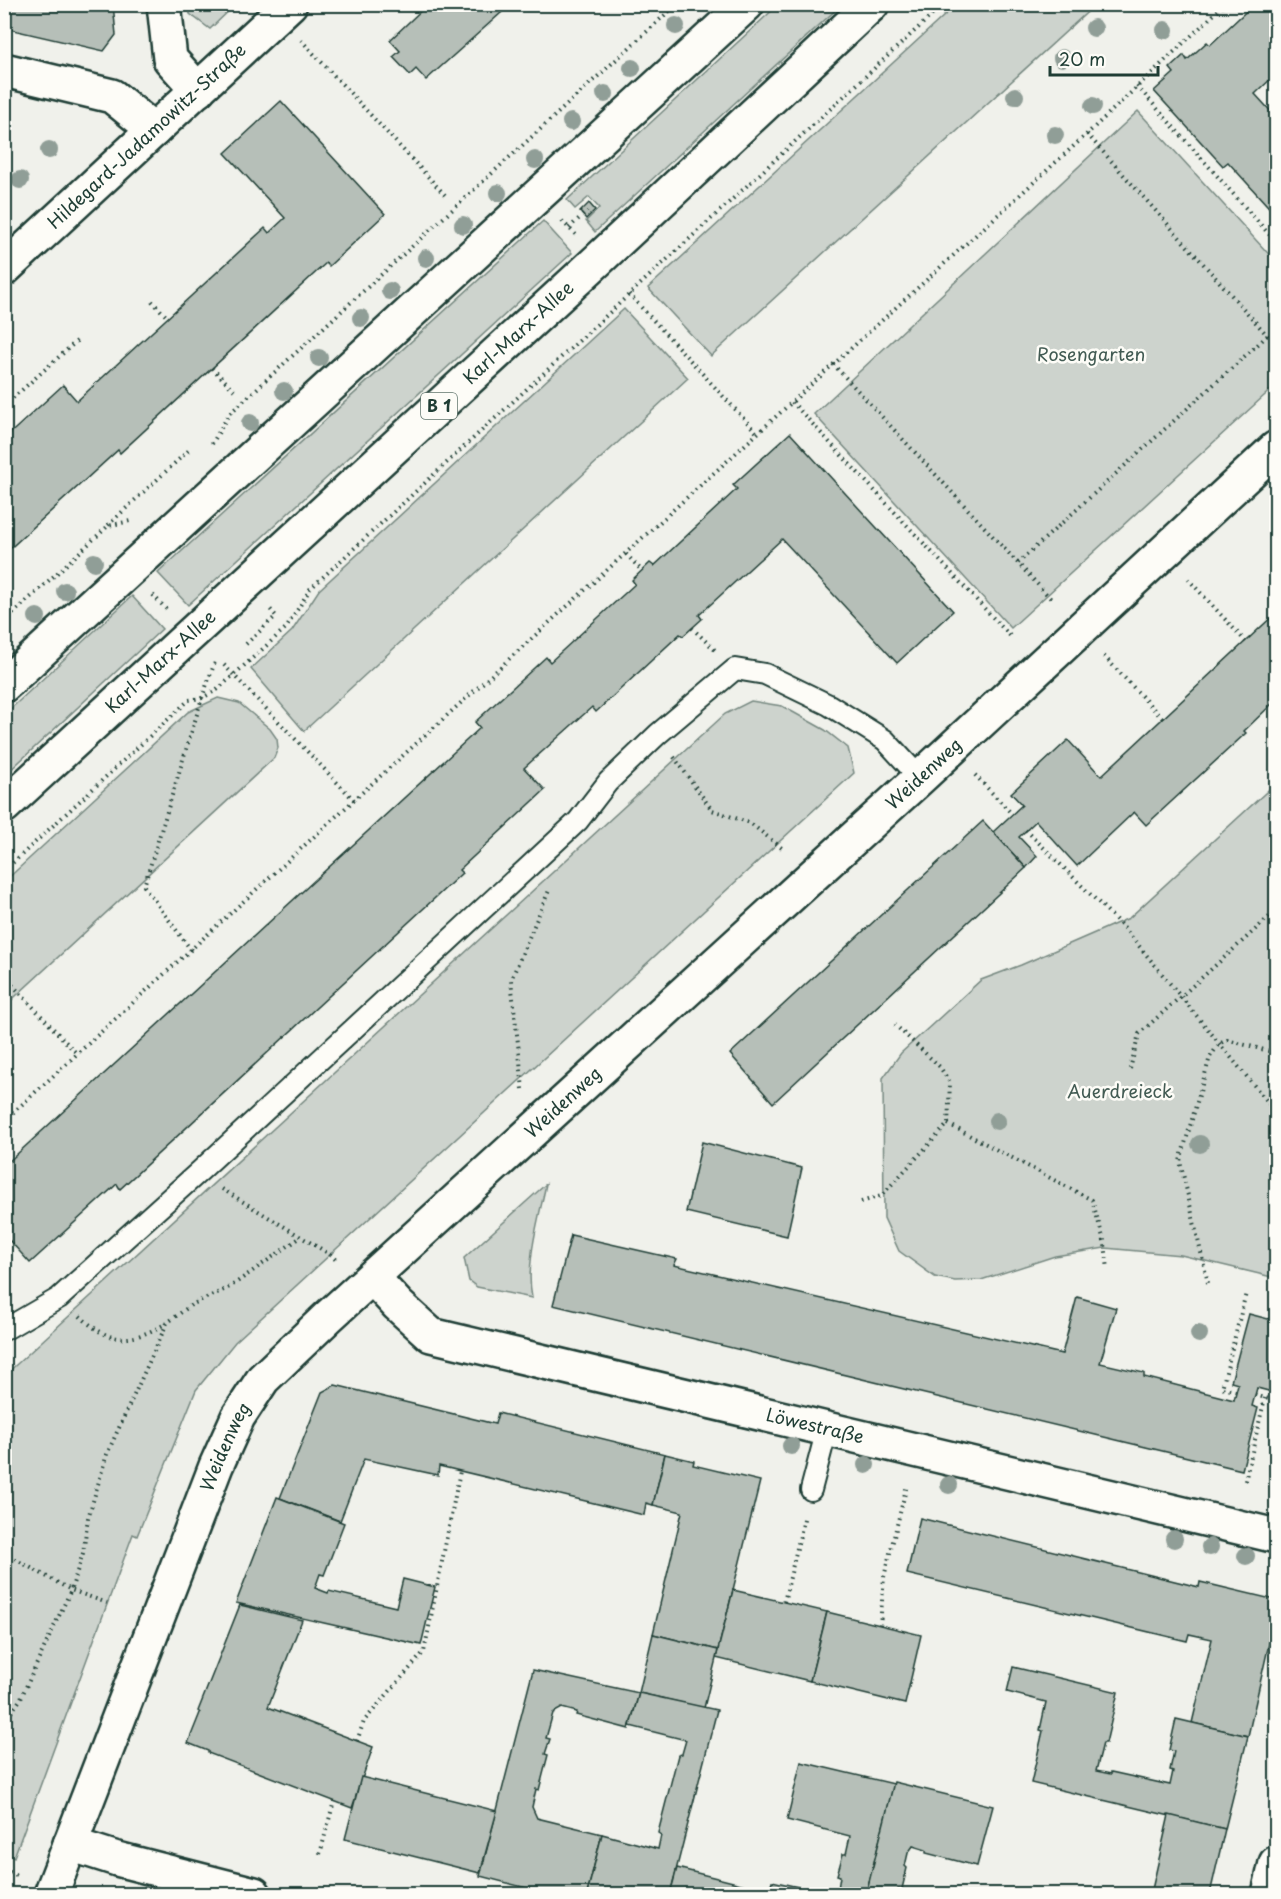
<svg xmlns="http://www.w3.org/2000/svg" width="1281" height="1899" font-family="'Playpen Sans',sans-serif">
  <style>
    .green { fill: #cdd3cd; stroke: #768880; stroke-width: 1.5 }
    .building { fill: #b6bfb8; stroke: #1f3d34; stroke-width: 1.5 }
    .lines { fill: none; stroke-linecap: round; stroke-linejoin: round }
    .service-casing { stroke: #1f3d34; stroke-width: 24 }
    .minor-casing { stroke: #1f3d34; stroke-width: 38 }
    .primary-casing { stroke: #1f3d34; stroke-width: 38 }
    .path { stroke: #1f3d34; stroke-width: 4; stroke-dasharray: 1.5 4.5; stroke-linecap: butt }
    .service { stroke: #fdfcf7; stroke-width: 20 }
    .minor { stroke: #fdfcf7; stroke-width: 33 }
    .primary { stroke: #fdfcf7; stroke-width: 33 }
    .tree { fill: #909e97 }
    .labels { text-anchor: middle; stroke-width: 5; stroke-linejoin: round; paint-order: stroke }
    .shield { fill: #fdfcf7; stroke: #62766e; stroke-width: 1.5 }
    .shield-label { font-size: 16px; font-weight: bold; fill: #1f3d34 }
    .street-label { font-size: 18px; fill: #1f3d34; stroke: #fdfcf7 }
    .park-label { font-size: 18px; fill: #425b53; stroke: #fdfcf7 }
  </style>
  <rect width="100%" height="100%" fill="#f0f1eb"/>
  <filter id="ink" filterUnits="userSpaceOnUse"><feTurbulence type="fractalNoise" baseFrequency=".0167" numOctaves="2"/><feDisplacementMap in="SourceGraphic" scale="12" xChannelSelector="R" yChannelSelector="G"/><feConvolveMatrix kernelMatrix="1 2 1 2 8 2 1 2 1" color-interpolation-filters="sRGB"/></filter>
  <g filter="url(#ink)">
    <g class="green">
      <path d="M957 4 1095 5 711 356 648 288Z"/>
      <path d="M189 5V4L235 5 210 29 190 14Z"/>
      <path d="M778 5H841L595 232 586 221 599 208 589 197 575 209 567 200Z"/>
      <path d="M1138 111 1276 262V385L1011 628 814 414Z"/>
      <path d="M543 221 572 253 188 605 158 573Z"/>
      <path d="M624 309 688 378 304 731 251 669 292 631 319 590Z"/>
      <path d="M132 596 162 629 5 775V714Z"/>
      <path d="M218 698 239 703 270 729 277 739 278 748 274 758 5 1006V881L188 712Z"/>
      <path d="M751 701 782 706 825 730 848 748 854 773 235 1342 196 1390 137 1536 133 1534 14 1857 5 1853V1375L725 714Z"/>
      <path d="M1276 783V1278L1181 1255 1105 1248 1055 1256 981 1280 955 1281 935 1277 899 1251 884 1218 883 1078 901 1053 981 980 1021 965 1129 918Z"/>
      <path d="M546 1184C539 1218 525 1264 532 1298L477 1287 469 1281 464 1258Z"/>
    </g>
    <g class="building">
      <path d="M4 4H113L116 35 104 51 4 28Z"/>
      <path d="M428 4H511L426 80 416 69 410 75 393 57 400 51 390 40Z"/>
      <path d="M1254 4H1276V74L1255 94 1276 117V215L1228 162 1223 166 1154 91 1174 73 1170 68 1184 55 1187 60 1207 42 1210 45Z"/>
      <path d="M281 101 385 214 329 266 326 263 120 453 118 450 4 554V439L63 385 77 401 265 228 269 233 285 218 225 153Z"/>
      <path d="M589 203 595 210 586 219 580 212Z"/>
      <path d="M790 433 953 611 897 663 782 539 699 615 702 619 683 636 680 634 596 712 592 707 524 768 545 790 459 870 462 873 120 1189 117 1184 30 1263 10 1241 4 1246V1166L480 728 475 722 546 657 550 662 635 584 632 580 650 563 654 566 737 489 733 485Z"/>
      <path d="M1276 613V700L1244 731 1246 733 1146 825 1134 812 1077 866 1036 821 1019 837 1037 856 1026 868 993 832 1022 805 1011 793 1068 740 1101 776Z"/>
      <path d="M983 821 1026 868 773 1103 730 1054Z"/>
      <path d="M702 1142 802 1168 787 1236 686 1212Z"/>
      <path d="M571 1235 677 1259 674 1265 1062 1354 1077 1297 1116 1308 1100 1363 1144 1373V1377L1234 1400 1238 1384 1231 1382 1249 1314 1276 1321V1393L1257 1388 1252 1406 1258 1408 1242 1470 553 1305Z"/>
      <path d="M335 1385 495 1424 498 1413 665 1454 653 1505 646 1503 644 1515 439 1466 438 1475 364 1459 340 1521 280 1498 322 1392Z"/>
      <path d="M665 1454 694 1461 693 1465 760 1481 718 1650 653 1634 682 1512 653 1505Z"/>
      <path d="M277 1497 344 1523 324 1575 320 1574 315 1588 328 1593 329 1591 396 1607 403 1579 435 1587 421 1645 236 1603Z"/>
      <path d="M920 1518 1199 1587 1200 1582 1276 1600V1613L1248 1736 1192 1723 1212 1639 1189 1634 1187 1641 907 1574Z"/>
      <path d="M733 1590 827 1612 810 1681 716 1658Z"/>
      <path d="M240 1605 302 1620 268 1707 373 1747 352 1808 208 1753V1751L188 1743 200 1713 198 1711Z"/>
      <path d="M827 1612 921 1635 905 1704 810 1681Z"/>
      <path d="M653 1634 718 1650 704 1708 639 1693Z"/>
      <path d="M1013 1667 1118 1692 1106 1743H1103L1096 1771 1111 1774V1772L1170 1785 1173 1771 1170 1770 1174 1751 1169 1750 1176 1719 1248 1736 1225 1829 1031 1783 1043 1731 1040 1730 1046 1702 1007 1692Z"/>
      <path d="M533 1670 639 1693 629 1729 576 1715 577 1712 562 1708 553 1713 546 1738 550 1739 545 1754 548 1755 539 1790 536 1789 532 1807 537 1818 602 1834 587 1894H550L480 1876Z"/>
      <path d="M639 1693 717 1710 670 1894H587L602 1834 658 1849 661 1835 658 1833 678 1755 682 1754 686 1740 630 1726Z"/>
      <path d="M801 1762 894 1784 866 1894H834L838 1889 840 1876 837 1875 843 1854H846L850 1836 787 1820Z"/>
      <path d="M361 1777 497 1811 480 1873 345 1839Z"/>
      <path d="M894 1782 993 1806 977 1866 926 1853V1850L913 1846 908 1853 905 1866 907 1868 902 1889H898L897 1894H866Z"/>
      <path d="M1169 1815 1225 1829 1210 1894H1151Z"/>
      <path d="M677 1868 769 1891 768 1894H670Z"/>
      <path d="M772 1881 816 1891 815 1894H820H768Z"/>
    </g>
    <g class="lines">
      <g class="service-casing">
        <g id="service">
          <path d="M4 1330 59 1298 200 1171 578 821 608 782 658 734 735 669 765 674 829 705 885 740 920 778"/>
          <path d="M811 1490 827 1429"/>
        </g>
      </g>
      <g class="minor-casing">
        <g id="minor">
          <path d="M164 4 170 59 198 90"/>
          <path d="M4 70 112 96 154 130"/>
          <path id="s1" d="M4 269 290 4"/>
          <path id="s2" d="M373 1278 398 1305 431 1335 1276 1536"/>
          <path d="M70 1844 117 1859 254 1894"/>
          <path id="s3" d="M51 1894 216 1466 238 1417 263 1379 328 1317 920 778 1276 448"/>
          <path d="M1269 1894 1276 1863"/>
        </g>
      </g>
      <g class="primary-casing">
        <g id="primary">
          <path d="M4 685 747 4"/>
          <path id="s4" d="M4 806 598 260 872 4"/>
        </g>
      </g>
      <g class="path">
        <path d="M301 40 445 195"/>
        <path d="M1137 86 1276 242"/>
        <path d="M1087 134 1276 345"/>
        <path d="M562 221 576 235"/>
        <path d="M569 228 587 211"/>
        <path d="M629 294 758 434"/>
        <path d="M152 301 167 317"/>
        <path d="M833 364 1053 601"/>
        <path d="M212 368 234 390"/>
        <path d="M792 402 1012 638"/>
        <path d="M4 406 79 339"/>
        <path d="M212 444 229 414 677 4"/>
        <path d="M108 525 189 450"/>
        <path d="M626 554 642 571"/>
        <path d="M1018 563 1268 335"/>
        <path d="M1188 579 1246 642"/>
        <path d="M153 595 166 609"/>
        <path d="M4 622 108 526 130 521"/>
        <path d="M692 628 715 650"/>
        <path d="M246 644 276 616 270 609"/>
        <path d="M1104 656 1163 719"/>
        <path d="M224 665 354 800"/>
        <path d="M674 757 712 810 750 823 783 849"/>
        <path d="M975 775 1012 814"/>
        <path d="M1026 830 1125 929 1276 1112"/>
        <path d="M4 871 189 700 202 698 217 690 287 627 310 589 944 4"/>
        <path d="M191 950 144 886 202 698 215 662"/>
        <path d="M4 976 78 1055"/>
        <path d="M1130 1069 1139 1034 1276 911"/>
        <path d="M523 1089 511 980 550 888"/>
        <path d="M4 1121 354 800 1087 134 1225 4"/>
        <path d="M948 1124 1092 1200 1105 1244 1108 1269"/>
        <path d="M222 1189 331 1255 336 1260"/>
        <path d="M861 1202 881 1196 948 1124 950 1083 940 1067 895 1025"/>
        <path d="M1208 1283 1180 1161 1210 1057 1219 1044 1227 1040 1276 1053"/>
        <path d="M80 1316C112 1346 130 1343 167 1323"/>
        <path d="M1236 1391 1222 1388 1246 1293"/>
        <path d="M1255 1395 1276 1401"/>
        <path d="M1245 1481 1265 1398"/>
        <path d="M4 1553 71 1590 107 1603"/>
        <path d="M784 1602 805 1515"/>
        <path d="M880 1625 884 1577 907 1485"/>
        <path d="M4 1722 20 1700 71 1590 83 1553 88 1518 107 1454 167 1323 191 1305 230 1287 301 1237"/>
        <path d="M357 1741 364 1721 424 1652 460 1471"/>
        <path d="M320 1854 334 1801"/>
        <path d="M4 1869 18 1876"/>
      </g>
      <use href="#service" class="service"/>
      <use href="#minor" class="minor"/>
      <use href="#primary" class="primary"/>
    </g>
    <g class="tree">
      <circle cx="676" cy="26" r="9"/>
      <circle cx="1094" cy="28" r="9"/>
      <circle cx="1165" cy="30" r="9"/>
      <circle cx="1062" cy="58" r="9"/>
      <circle cx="632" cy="68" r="9"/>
      <circle cx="605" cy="94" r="9"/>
      <circle cx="1015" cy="96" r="9"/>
      <circle cx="1093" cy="106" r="9"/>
      <circle cx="571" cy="122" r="9"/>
      <circle cx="1055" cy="135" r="9"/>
      <circle cx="49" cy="150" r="9"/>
      <circle cx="535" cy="160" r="9"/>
      <circle cx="20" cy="180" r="9"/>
      <circle cx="498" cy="193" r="9"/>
      <circle cx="463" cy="225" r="9"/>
      <circle cx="426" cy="258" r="9"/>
      <circle cx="390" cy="291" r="9"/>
      <circle cx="361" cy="318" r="9"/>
      <circle cx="319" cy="358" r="9"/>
      <circle cx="284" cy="391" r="9"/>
      <circle cx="250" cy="423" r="9"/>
      <circle cx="94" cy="562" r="9"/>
      <circle cx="65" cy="591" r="9"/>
      <circle cx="37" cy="617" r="9"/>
      <circle cx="997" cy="1121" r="9"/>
      <circle cx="1200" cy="1144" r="9"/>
      <circle cx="1199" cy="1334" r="9"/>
      <circle cx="791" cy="1446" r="9"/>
      <circle cx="866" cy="1465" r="9"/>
      <circle cx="949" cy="1485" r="9"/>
      <circle cx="1174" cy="1539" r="9"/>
      <circle cx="1210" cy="1547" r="9"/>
      <circle cx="1246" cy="1556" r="9"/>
    </g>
  </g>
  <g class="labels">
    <rect class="shield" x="421" y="393" width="36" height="26" rx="4.5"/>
    <g class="shield-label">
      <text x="439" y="412">B 1</text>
    </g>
    <g class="street-label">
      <text dy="6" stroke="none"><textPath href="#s1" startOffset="195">Hildegard-Jadamowitz-Straße</textPath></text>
      <text dy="6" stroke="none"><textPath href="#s4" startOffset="699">Karl-Marx-Allee</textPath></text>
      <text dy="6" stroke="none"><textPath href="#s4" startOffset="213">Karl-Marx-Allee</textPath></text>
      <text dy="6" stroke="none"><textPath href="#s3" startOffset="1454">Weidenweg</textPath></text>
      <text dy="6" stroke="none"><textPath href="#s3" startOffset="966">Weidenweg</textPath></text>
      <text dy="6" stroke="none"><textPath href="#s2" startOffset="476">Löwestraße</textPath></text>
      <text dy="6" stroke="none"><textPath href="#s3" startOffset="480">Weidenweg</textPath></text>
    </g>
    <g class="park-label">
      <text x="1091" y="361">Rosengarten</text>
      <text x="1120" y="1098">Auerdreieck</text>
    </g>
  </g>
  <rect width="1281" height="1899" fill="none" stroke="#fdfcf7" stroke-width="24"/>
  <rect x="12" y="12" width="1257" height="1875" fill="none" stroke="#1f3d34" stroke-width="2" filter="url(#ink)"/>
  <path d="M1050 66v9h108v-9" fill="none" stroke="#1f3d34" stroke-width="3"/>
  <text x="1059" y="66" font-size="18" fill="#1f3d34" stroke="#fdfcf7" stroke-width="4.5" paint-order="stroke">20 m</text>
</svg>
